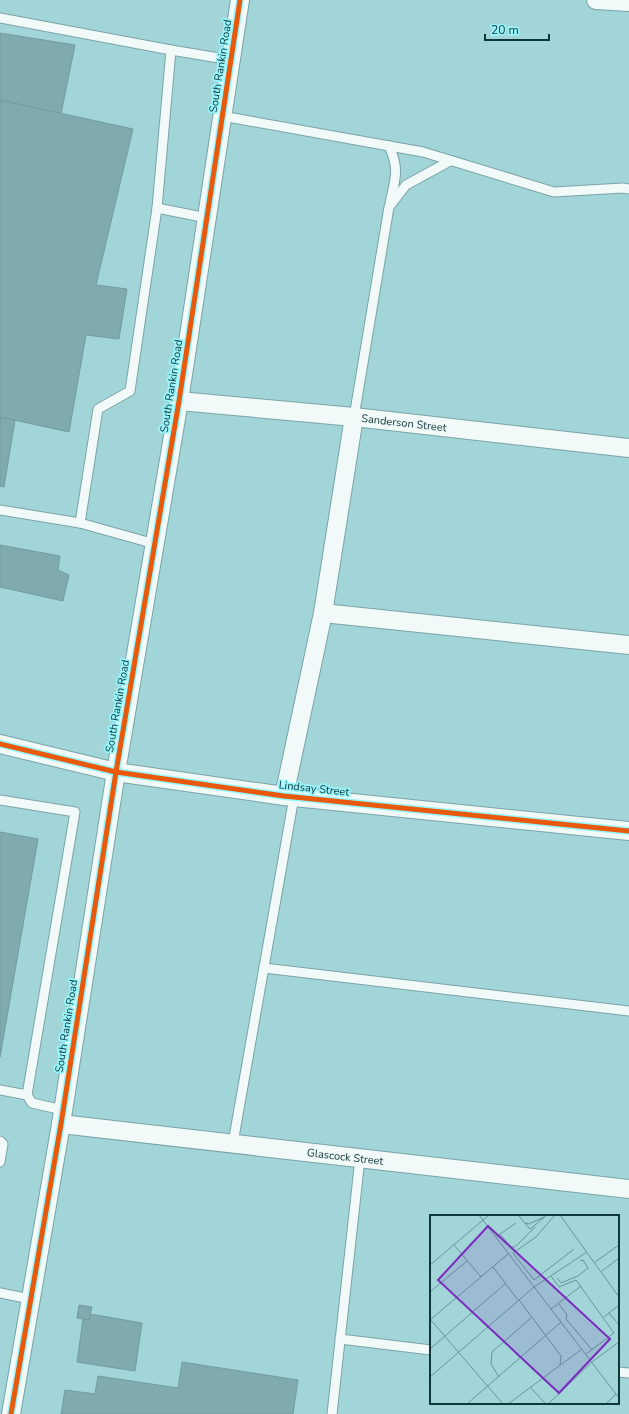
<svg xmlns="http://www.w3.org/2000/svg" width="629" height="1414" font-family="'Nunito Sans',sans-serif">
  <style>
    .building { fill: #7fabae; stroke: #729c9f }
    .lines { fill: none; stroke-linecap: round; stroke-linejoin: round }
    .service-casing { stroke: #7aa4a7; stroke-width: 11 }
    .minor-casing { stroke: #7aa4a7; stroke-width: 20 }
    .service { stroke: #f1f9f9; stroke-width: 9 }
    .minor { stroke: #f1f9f9; stroke-width: 18 }
    .cycleway-casing { stroke: #98f6fc; stroke-width: 8 }
    .cycleway { stroke: #e8590c; stroke-width: 5 }
    .labels { text-anchor: middle; stroke-width: 3.5; stroke-linejoin: round; paint-order: stroke }
    .street-label { font-size: 11px; fill: #0e373a; stroke: #98f6fc }
    .inset-road { fill: none; stroke: #669699; stroke-width: 1 }
    .view { fill: #7b2cbf; fill-opacity: 0.15; stroke: #7b2cbf; stroke-width: 2 }
    .inset-edge { fill: none; stroke: #0e373a; stroke-width: 2 }
  </style>
  <rect width="100%" height="100%" fill="#a1d5d8"/>
  <g class="building">
    <path d="M0 33 75 45 61 114 0 100Z"/>
    <path d="M0 100 133 129 96 285 127 289 119 339 86 335 69 432 0 417Z"/>
    <path d="M0 417 15 420 4 487 0 486Z"/>
    <path d="M0 545 60 556 58 570 69 575 63 601 0 587Z"/>
    <path d="M0 832 38 839 0 1057Z"/>
    <path d="M79 1305 92 1307 89 1320 77 1318Z"/>
    <path d="M90 1314 142 1323 135 1371 77 1362 83 1319 89 1320Z"/>
    <path d="M182 1362 298 1380 293 1414H61L65 1390 95 1394 98 1376 178 1388Z"/>
  </g>
  <g class="lines">
    <g class="service-casing">
      <g id="service">
        <path d="M0 18 171 50 231 60"/>
        <path d="M222 116 423 152 554 192 623 188 629 189"/>
        <path d="M389 146C400 170 395 179 390 203"/>
        <path d="M157 208 207 218"/>
        <path d="M354 417 389 207 406 185 450 161"/>
        <path d="M0 510 80 523 155 544"/>
        <path d="M80 523 98 409 130 391 157 208 171 50"/>
        <path d="M0 800 75 812 27 1095 0 1090"/>
        <path d="M264 968 629 1011"/>
        <path d="M27 1095 32 1103 63 1110"/>
        <path d="M0 1141 3 1144 0 1162"/>
        <path d="M233 1143 294 797"/>
        <path d="M0 1293 30 1299"/>
        <path d="M340 1339 431 1350"/>
        <path d="M618 1372 629 1373"/>
        <path d="M332 1414 360 1158"/>
      </g>
    </g>
    <g class="minor-casing">
      <g id="minor">
        <path d="M596 0 629 2"/>
        <path id="s1" d="M179 401 354 417 629 448"/>
        <path d="M323 613 629 645"/>
        <path d="M0 744 116 772 284 796 629 831"/>
        <path d="M284 796 323 613 354 417"/>
        <path id="s2" d="M61 1124 629 1189"/>
        <path d="M11 1414 61 1124 116 772 179 401 240 0"/>
      </g>
    </g>
    <use href="#service" class="service"/>
    <use href="#minor" class="minor"/>
    <g class="cycleway-casing">
      <g id="cycleway">
        <path d="M0 744 116 772 284 796 629 831"/>
        <path d="M11 1414 61 1124 116 772 179 401 240 0"/>
      </g>
    </g>
    <use href="#cycleway" class="cycleway"/>
  </g>
  <g class="labels">
    <g class="street-label">
      <text transform="translate(220 66) rotate(-81)" y="4">South Rankin Road</text>
      <text transform="translate(171 386) rotate(-81)" y="4">South Rankin Road</text>
      <text dy="4" stroke="none"><textPath href="#s1" startOffset="226">Sanderson Street</textPath></text>
      <text transform="translate(117 706) rotate(-80)" y="4">South Rankin Road</text>
      <text transform="translate(314 788) rotate(6)" y="4">Lindsay Street</text>
      <text transform="translate(66 1026) rotate(-81)" y="4">South Rankin Road</text>
      <text dy="4" stroke="none"><textPath href="#s2" startOffset="286">Glascock Street</textPath></text>
    </g>
  </g>
  <g transform="translate(430 1215)">
    <rect width="189" height="189" fill="#a1d5d8"/>
    <path class="inset-road" d="M49 0 189 183M88 0 100 14 117 0M125 0 106 22 83 38 104 65 144 34M130 0 189 82M95 8 99 9 114 2M70 19 81 32H85L105 12M66 22 86 8M24 30 51 62M165 47 189 30M0 50 59 0M63 52 88 85M172 56 189 43M121 61 129 72 146 65 184 118 156 139M127 63 131 68 148 61 158 53 153 45 150 46M0 77 37 46M89 85 131 141 130 150M129 89 137 100 136 104 162 135M121 94 151 71M179 98 189 110M174 102 189 90M0 104 73 189M0 105 78 39M0 134 75 69M0 162 104 72 157 37M69 162 61 149 62 137 101 103M100 172 116 189M37 189 131 107M78 189 152 134M118 189 162 147 189 127M176 189 186 179"/>
    <path class="view" d="M58 11 180 124 129 178 8 65Z"/>
    <rect width="189" height="189" class="inset-edge"/>
  </g>
  <path d="M485 34v6h64v-6" fill="none" stroke="#0e373a" stroke-width="2"/>
  <text x="491" y="34" font-size="12" fill="#0e373a" stroke="#98f6fc" stroke-width="3" paint-order="stroke">20 m</text>
</svg>
